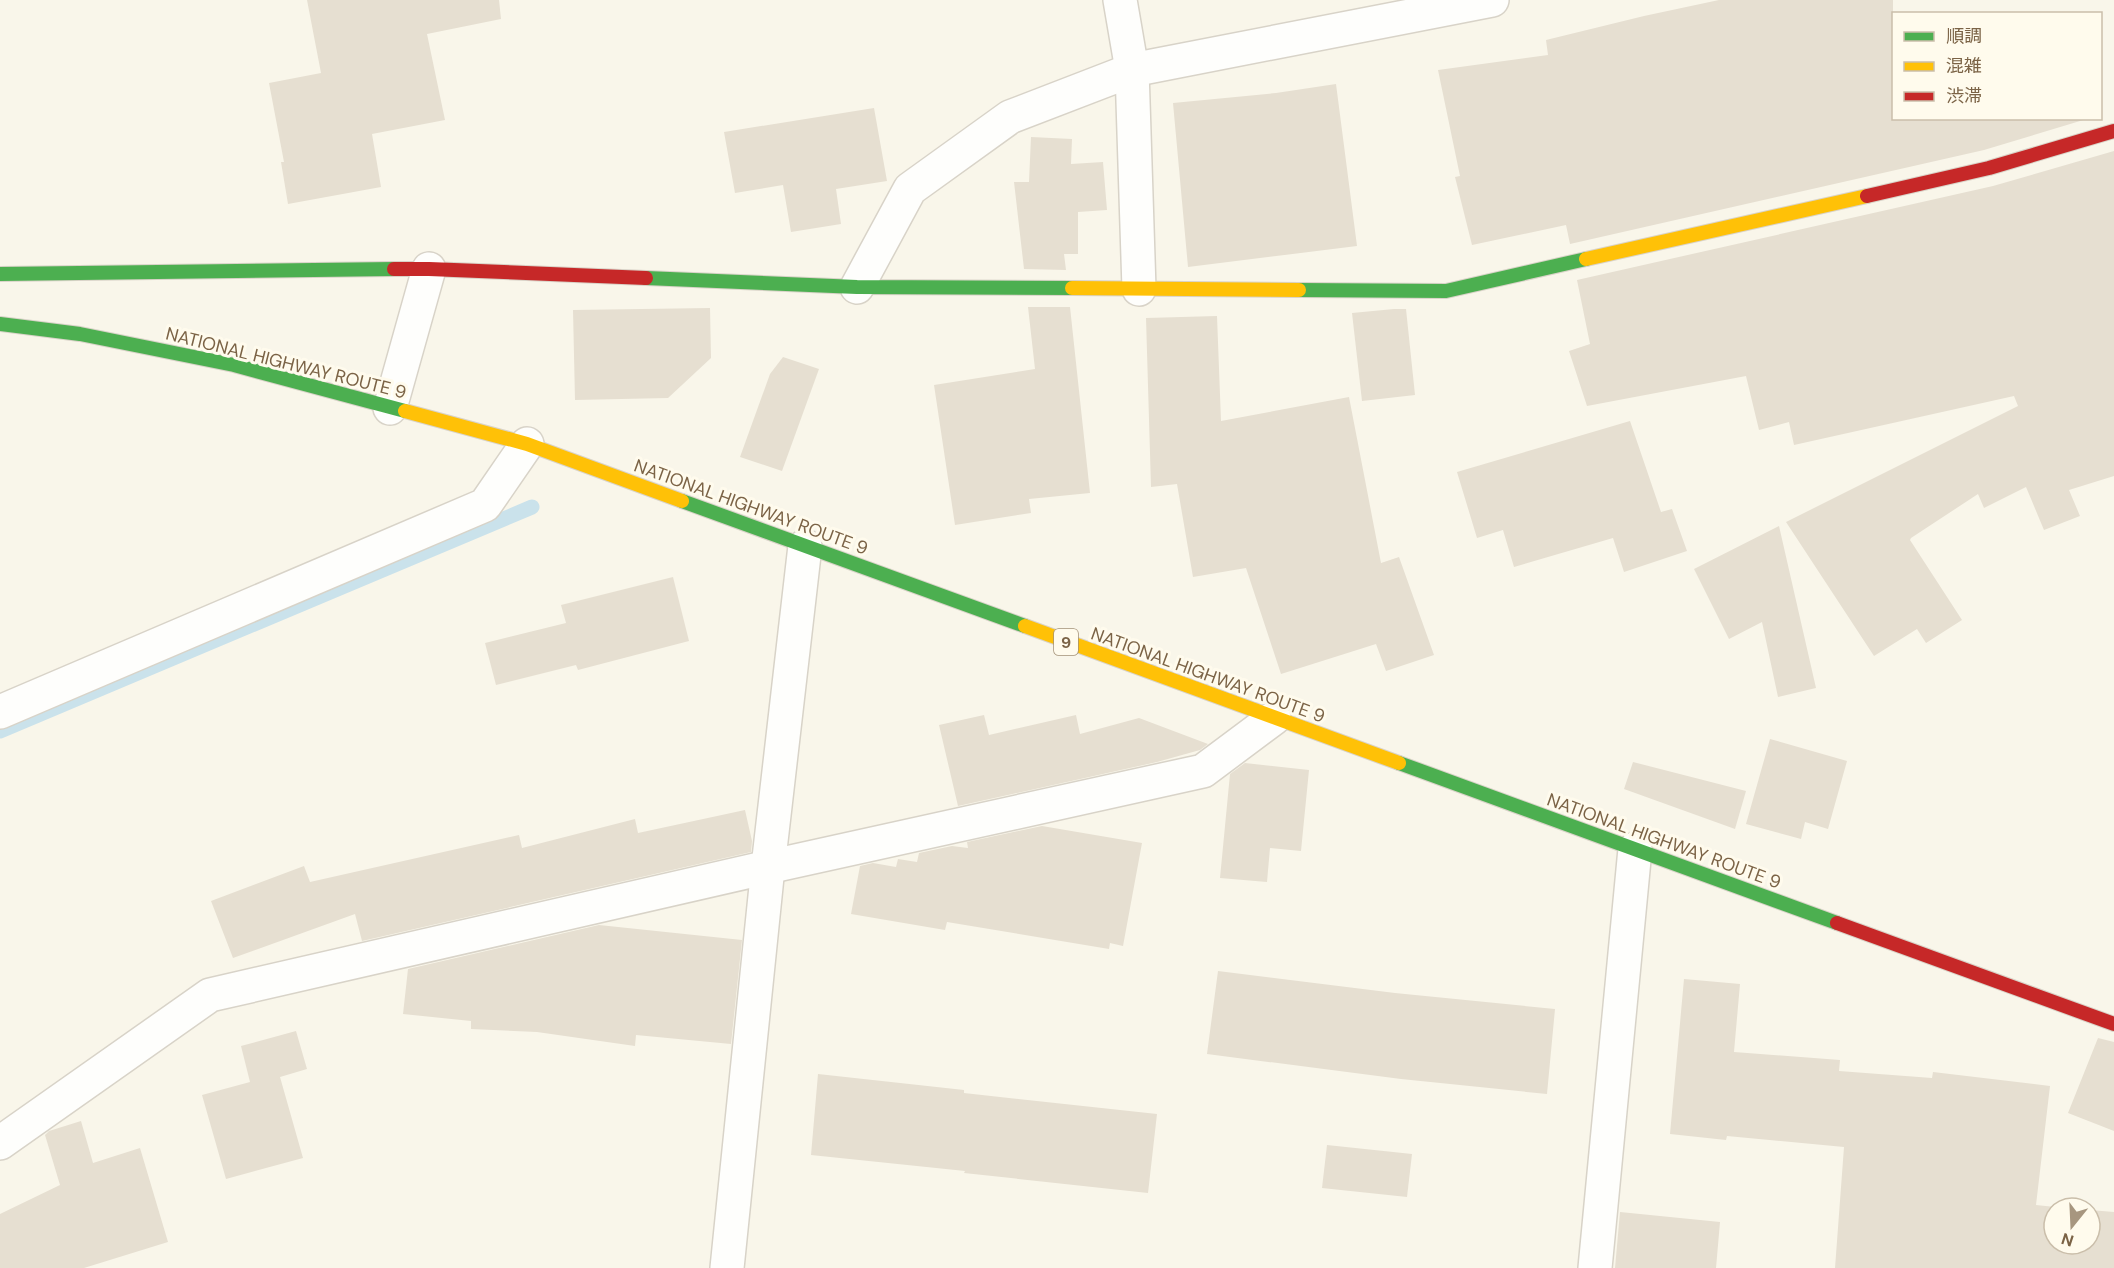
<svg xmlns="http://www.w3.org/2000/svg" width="2114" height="1268" font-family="'DM Sans','Noto Sans JP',sans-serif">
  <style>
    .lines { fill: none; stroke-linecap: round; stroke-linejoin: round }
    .stream { stroke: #cae2eb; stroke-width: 15 }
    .building { fill: #e6dfd1 }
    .street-casing { stroke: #d8d3c8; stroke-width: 36 }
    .fast-casing { stroke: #d9d3c8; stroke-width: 16 }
    .slow-casing { stroke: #d9d3c8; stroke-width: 16 }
    .jam-casing { stroke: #d9d3c8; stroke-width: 16 }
    .street { stroke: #fefefc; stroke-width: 33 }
    .fast { stroke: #4caf50; stroke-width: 14 }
    .slow { stroke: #ffc107; stroke-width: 14 }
    .jam { stroke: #c62828; stroke-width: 14 }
    .labels { text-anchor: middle; stroke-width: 6; stroke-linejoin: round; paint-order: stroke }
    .shield { fill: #fffbed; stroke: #a39178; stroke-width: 1.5 }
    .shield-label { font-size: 16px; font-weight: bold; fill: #7b6346 }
    .street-label { font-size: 18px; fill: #7b6346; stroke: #fffbed }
  </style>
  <rect width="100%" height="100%" fill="#f9f6ea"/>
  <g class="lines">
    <path class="stream" d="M0 731 532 507"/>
  </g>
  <g class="building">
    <path d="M307 0H499L501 19 427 34 445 120 372 134 381 187 288 204 281 162H284L269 83 321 73Z"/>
    <path d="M1719 0H1893V118H2090L1984 150 1570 244 1566 225 1472 245 1455 177 1460 176 1438 70 1548 55 1546 40 1644 16Z"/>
    <path d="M1336 84 1357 246 1188 267 1173 103 1276 93Z"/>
    <path d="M874 108 887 181 836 189 841 224 791 232 783 185 735 193 724 132Z"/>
    <path d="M1031 137 1072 139 1071 164 1103 162 1107 210 1078 212V254H1064L1066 270 1024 269 1014 182H1029Z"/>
    <path d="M2114 151V476L2069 490 2080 516 2044 530 2026 487 1984 508 1978 494 1911 538 1910 540 1962 620 1926 643 1917 629 1874 656 1786 522 2018 406 2014 396 1794 445 1789 422 1759 430 1746 376 1587 406 1569 351 1590 344 1577 280 1993 186Z"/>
    <path d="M1028 307H1070L1090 493 1029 499 1031 513 955 525 934 385 1035 369Z"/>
    <path d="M710 308 711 358 668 398 575 400 573 310Z"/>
    <path d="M1394 309H1406L1415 395 1362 401 1352 313Z"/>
    <path d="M1217 316 1221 421 1349 397 1381 563 1399 557 1434 655 1386 671 1376 644 1281 674 1246 568 1193 577 1177 484 1151 487 1146 318Z"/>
    <path d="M783 357 819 369 782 471 740 457 770 374Z"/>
    <path d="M1630 421 1661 512 1672 509 1687 551 1624 572 1613 538 1514 567 1503 530 1477 538 1457 472Z"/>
    <path d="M1779 526 1816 688 1778 697 1762 622 1729 639 1694 569Z"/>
    <path d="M673 577 689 641 578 670 576 665 496 685 485 643 566 623 561 605Z"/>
    <path d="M984 715 989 735 1076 715 1080 734 1139 718 1208 744 1200 750 1157 762 958 806 939 725Z"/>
    <path d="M1770 739 1847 761 1828 829 1805 822 1801 839 1746 824Z"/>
    <path d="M1633 762 1746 791 1735 829 1624 789Z"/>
    <path d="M1245 763 1309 770 1301 851 1270 848 1267 882 1220 878 1230 774Z"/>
    <path d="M745 810 752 841 751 852 362 941 355 914 233 958 211 901 304 866 310 882 519 835 522 848 635 819 638 833Z"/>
    <path d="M1042 826 1142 843 1123 946 1110 943 1109 949 947 922 945 930 851 914 860 866 873 863 896 867 898 859 917 862 919 853 952 846 968 848 967 842Z"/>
    <path d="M599 925 742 940 731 1044 636 1035 635 1046 537 1032 471 1029V1021L403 1014 408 969Z"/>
    <path d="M1218 971 1395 993 1555 1009 1547 1094 1401 1079 1207 1054Z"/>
    <path d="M1684 979 1740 984 1734 1052 1840 1060 1839 1071 1932 1078 1933 1072 2050 1086 2036 1205 2065 1208H2054V1244H2090V1210L2114 1212V1268H1835L1844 1147 1727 1136 1726 1140 1670 1134Z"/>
    <path d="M296 1031 307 1069 280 1077 303 1158 226 1179 202 1095 250 1082 241 1046Z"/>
    <path d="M2098 1038 2114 1042V1131L2068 1113Z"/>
    <path d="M818 1074 964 1090V1093L1157 1114 1148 1193 964 1173 965 1171 811 1155Z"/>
    <path d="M81 1121 93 1163 140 1148 168 1242 84 1268H0V1214L60 1185 45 1135 49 1131Z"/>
    <path d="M1327 1145 1412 1154 1407 1197 1322 1188Z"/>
    <path d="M1620 1212 1720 1222 1716 1268H1615Z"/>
  </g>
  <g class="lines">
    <g class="street-casing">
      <g id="street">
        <path d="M1120 0 1132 70 1139 289"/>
        <path d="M857 287 910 189 1010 117 1132 70 1492 0"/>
        <path d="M390 408 429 269"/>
        <path d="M0 712 485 505 527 444"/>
        <path d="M0 1143 210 995 768 867 1203 771 1274 718"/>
        <path d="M727 1268 768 867 805 546"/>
        <path d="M1595 1268 1635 849"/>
      </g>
    </g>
    <g class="fast-casing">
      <g id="fast">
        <path d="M0 274 394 269"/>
        <path d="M646 278 857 287 1072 288"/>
        <path d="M1299 290 1446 291 1586 259"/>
        <path d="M0 324 80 334 234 365 405 411"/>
        <path d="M682 501 1025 626"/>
        <path d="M1399 763 1837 923"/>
      </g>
    </g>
    <g class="slow-casing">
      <g id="slow">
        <path d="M1586 259 1867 196"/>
        <path d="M1072 288 1299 290"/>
        <path d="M405 411 527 444 682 501"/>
        <path d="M1025 626 1399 763"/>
      </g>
    </g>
    <g class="jam-casing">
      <g id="jam">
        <path d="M1867 196 1989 168 2114 131"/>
        <path d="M394 269H429L646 278"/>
        <path d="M1837 923 2114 1024"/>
      </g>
    </g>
    <use href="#street" class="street"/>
    <use href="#fast" class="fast"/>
    <use href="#slow" class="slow"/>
    <use href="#jam" class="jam"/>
  </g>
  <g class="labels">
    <rect class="shield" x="1054" y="629" width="24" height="26" rx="4.5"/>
    <g class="shield-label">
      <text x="1066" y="648">9</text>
    </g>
    <g class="street-label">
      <text transform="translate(286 363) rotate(14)" y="6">NATIONAL HIGHWAY ROUTE 9</text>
      <text transform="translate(751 507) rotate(20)" y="6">NATIONAL HIGHWAY ROUTE 9</text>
      <text transform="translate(1208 675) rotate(20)" y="6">NATIONAL HIGHWAY ROUTE 9</text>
      <text transform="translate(1664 841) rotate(20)" y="6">NATIONAL HIGHWAY ROUTE 9</text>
    </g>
  </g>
  <rect x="1892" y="12" width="210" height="108" fill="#fffbed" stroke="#cabeaa" stroke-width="1.5"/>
  <rect x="1904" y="32" width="30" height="9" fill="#4caf50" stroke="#cabeaa" stroke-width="1.5"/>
  <text x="1946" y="42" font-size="18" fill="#7b6346">順調</text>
  <rect x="1904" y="62" width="30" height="9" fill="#ffc107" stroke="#cabeaa" stroke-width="1.5"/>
  <text x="1946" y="72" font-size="18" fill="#7b6346">混雑</text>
  <rect x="1904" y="92" width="30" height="9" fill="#c62828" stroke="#cabeaa" stroke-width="1.5"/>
  <text x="1946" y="102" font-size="18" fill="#7b6346">渋滞</text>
  <g transform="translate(2072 1226) rotate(198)"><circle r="28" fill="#fffbed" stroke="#cabeaa" stroke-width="1.5"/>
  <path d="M0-4.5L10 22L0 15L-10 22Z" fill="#a7967f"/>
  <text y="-9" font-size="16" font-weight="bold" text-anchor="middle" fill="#7b6346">N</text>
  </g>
</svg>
